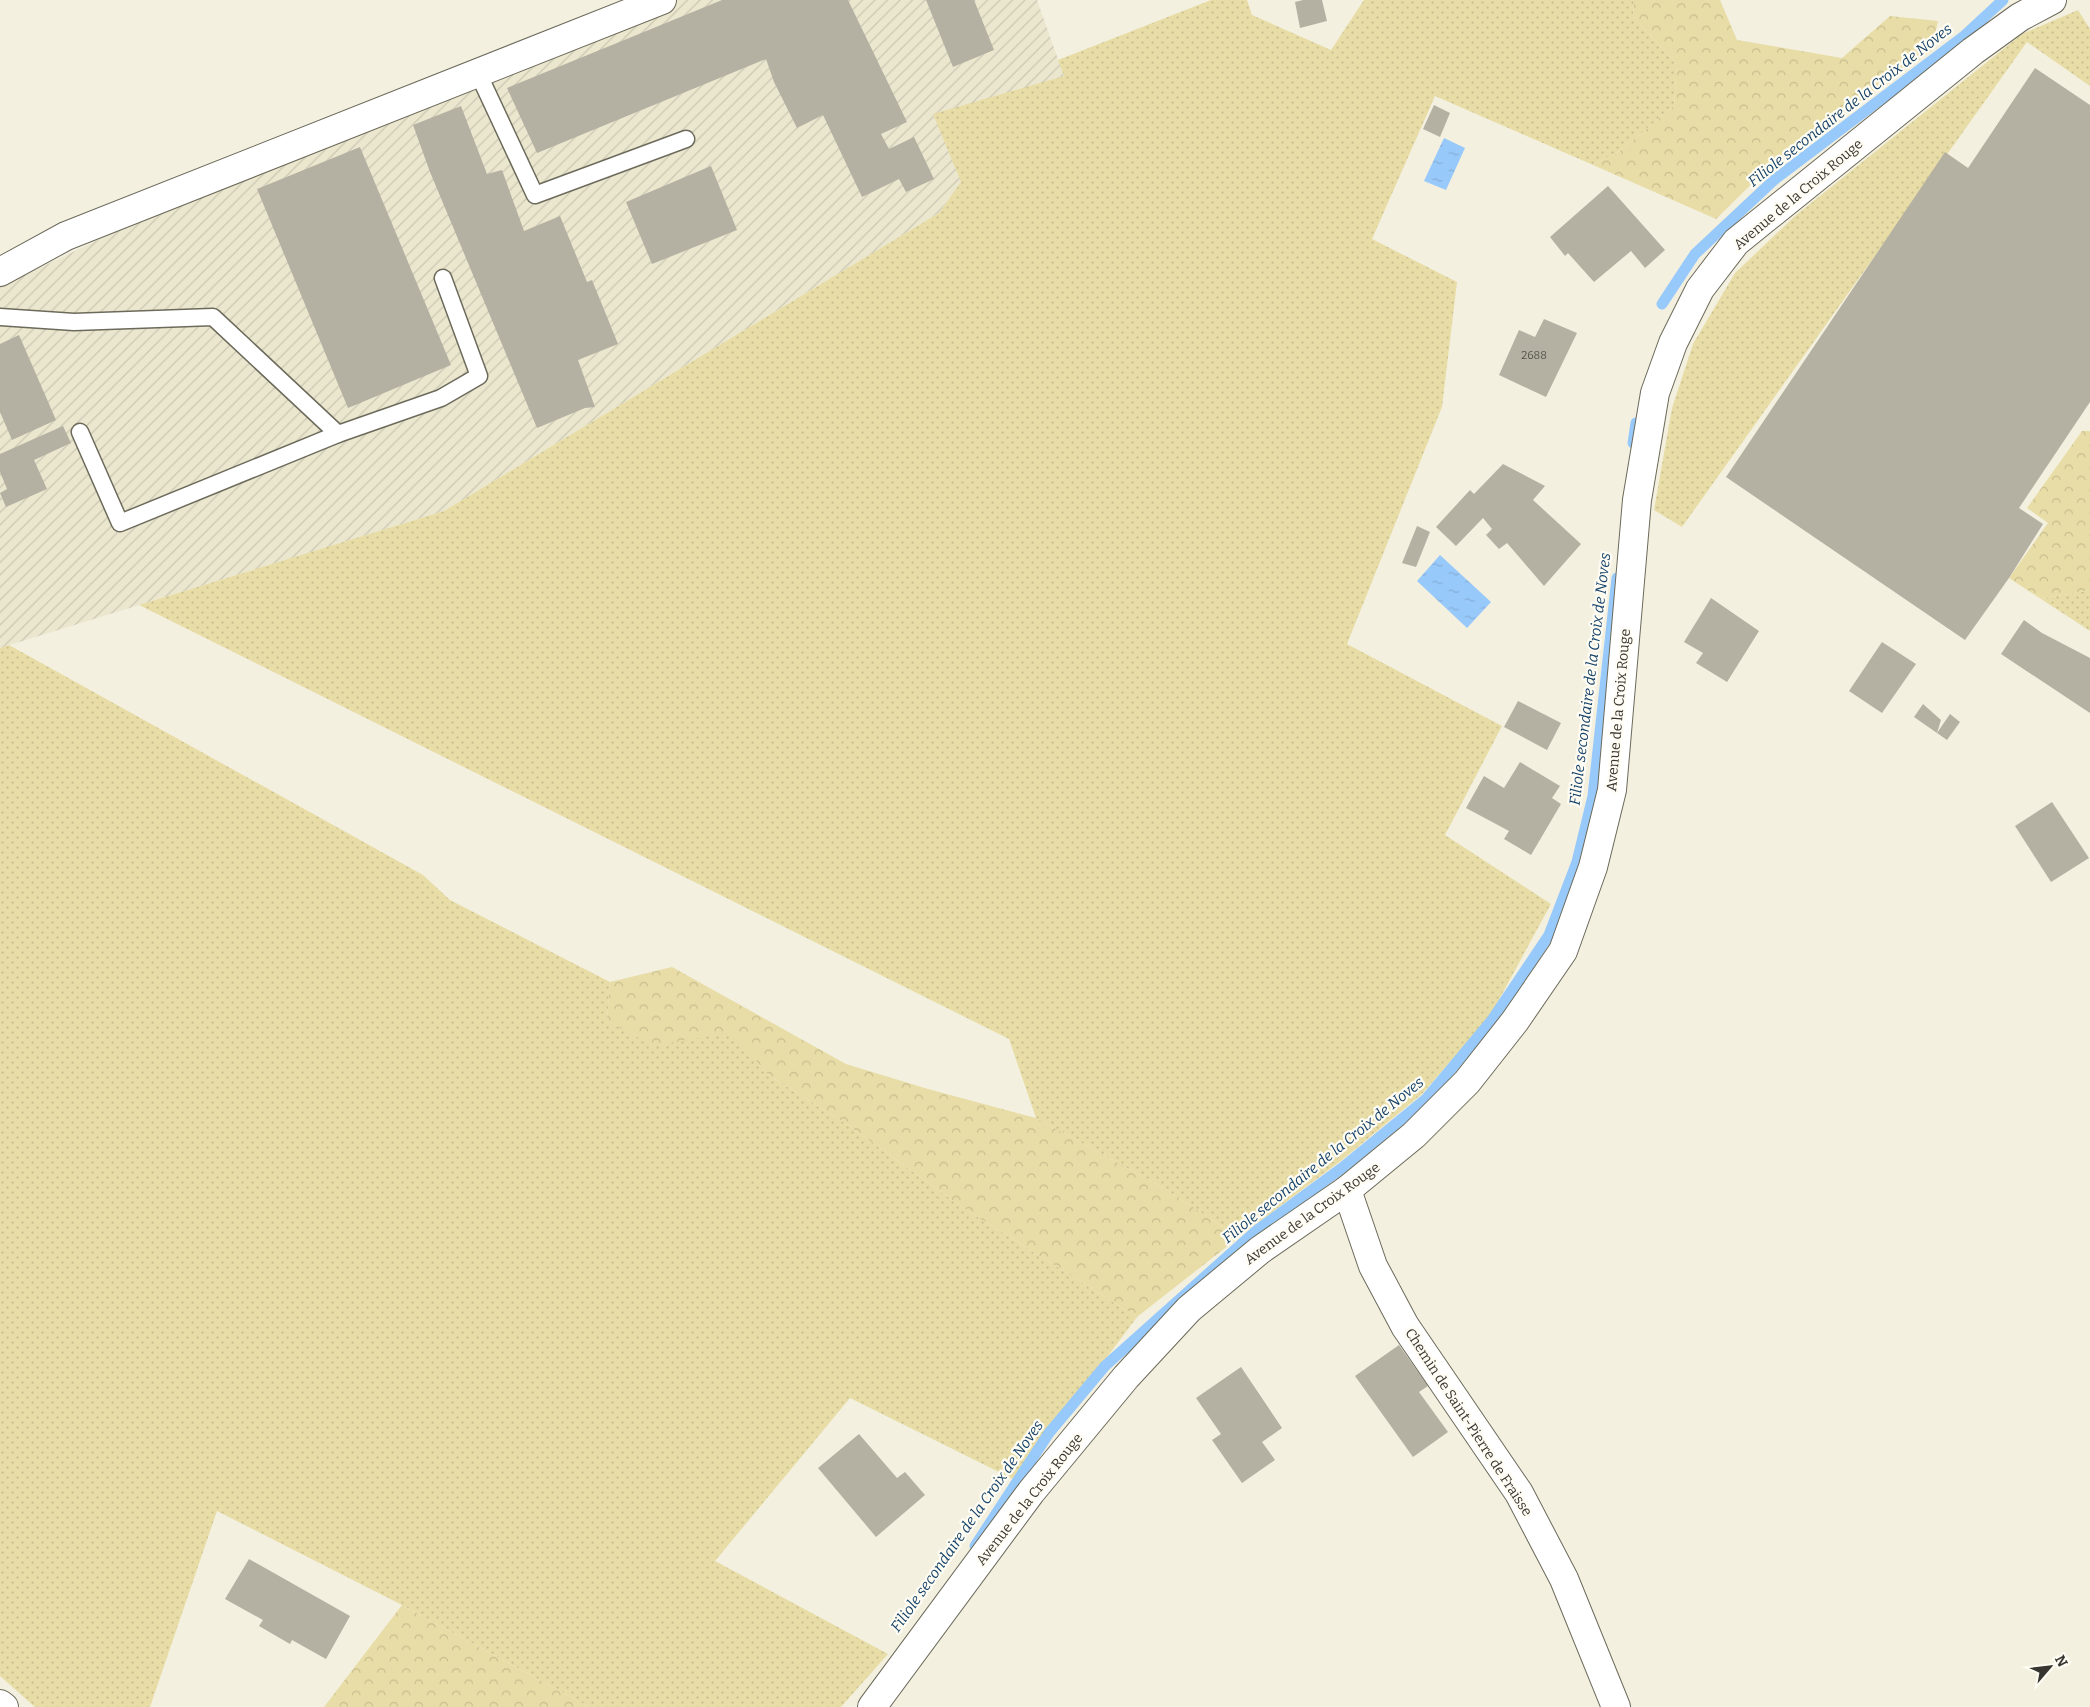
<svg xmlns="http://www.w3.org/2000/svg" width="2090" height="1707" font-family="Bitter,serif">
  <style>
    .industrial { fill: url(#industrial-furrows) }
    .grass { fill: url(#grass-dots) }
    .forest { fill: url(#forest-crowns) }
    .water { fill: url(#water-ripples) }
    .lines { fill: none; stroke-linecap: round; stroke-linejoin: round }
    .stream { stroke: #98c9fb; stroke-width: 11 }
    .building { fill: #b4b1a2 }
    .service-casing { stroke: #6c6a5b; stroke-width: 19 }
    .minor-casing { stroke: #6c6a5b; stroke-width: 30 }
    .service { stroke: #fff; stroke-width: 16 }
    .minor { stroke: #fff; stroke-width: 28 }
    .labels { text-anchor: middle; stroke-width: 4.5; stroke-linejoin: round; paint-order: stroke }
    .number-label { font-size: 11px; fill: #56544c }
    .street-label { font-size: 14px; fill: #36352f; stroke: #fffdf3 }
    .water-label { font-size: 15px; font-style: italic; fill: #15426a; stroke: #fffdf3 }
  </style>
  <defs>
    <pattern id="industrial-furrows" width="10" height="10" patternUnits="userSpaceOnUse" patternTransform="scale(1.25)"><rect width="10" height="10" fill="#ebe7cf"/><path d="M-1 1l2-2M0 10L10 0M9 11l2-2" fill="none" stroke="#cac7b2"/></pattern>
    <pattern id="grass-dots" width="8" height="8" patternUnits="userSpaceOnUse" patternTransform="scale(1.25)"><rect width="8" height="8" fill="#e8dda6"/><path d="M2 2h.1M6 6h.1" fill="none" stroke="#c8be8f" stroke-width="1.8" stroke-linecap="round"/></pattern>
    <pattern id="forest-crowns" width="20" height="18" patternUnits="userSpaceOnUse" patternTransform="scale(1.25)"><rect width="20" height="18" fill="#e8dda6"/><path d="M2 6a3 3 0 1 1 6 0M12 15a3 3 0 1 1 6 0" fill="none" stroke="#c8be8f"/></pattern>
    <pattern id="water-ripples" width="26" height="14" patternUnits="userSpaceOnUse" patternTransform="scale(1.25)"><rect width="26" height="14" fill="#98c9fb"/><path d="M2 4q2-2 4 0t4 0M15 11q2-2 4 0t4 0" fill="none" stroke="#84add7"/></pattern>
  </defs>
  <rect width="100%" height="100%" fill="#f3f0e0"/>
  <path class="industrial" d="M633 0H1037L1064 76 961 183 939 213 444 511 0 648V287L104 237 642 18Z"/>
  <g class="grass">
    <path d="M1211 0H1247L1252 15 1331 50 1364 0H1634L1633 17 1677 64 1674 106 1620 151 1593 165 1435 96 1372 239 1457 282 1442 407 1347 644 1502 726 1445 835 1551 904 1490 1016 1422 1094 1342 1160 1239 1237 1160 1186 1036 1118 1009 1039 139 605 444 511 939 213 961 182 933 114 1064 76 1058 60Z"/>
    <path d="M2078 10 2090 29V86L2027 42 1682 527 1654 510 1672 408 1693 344 1735 273 1795 216 2022 34Z"/>
    <path d="M2090 590V631L2041 599Z"/>
    <path d="M9 645 423 875 450 900 610 982 607 1021 653 1045 730 1031 769 1075 845 1123 965 1209 1137 1317 1015 1480 850 1398 715 1561 888 1654 841 1707H589L402 1605 217 1511 150 1707H35L0 1676V648Z"/>
  </g>
  <g class="forest">
    <path d="M1634 0H1720L1737 40 1842 58 1890 16 1938 21 1931 51 1769 167 1716 219 1593 165 1620 151 1674 106 1677 64 1633 17Z"/>
    <path d="M2082 431H2090V590L2041 599 2009 578 2048 523 2027 508Z"/>
    <path d="M672 967 846 1064 928 1089 1036 1118 1160 1186 1239 1237 1137 1317 965 1209 845 1123 769 1075 730 1032 654 1046 607 1021 610 982Z"/>
    <path d="M402 1605 589 1707H324Z"/>
  </g>
  <g class="water">
    <path d="M1444 138 1465 148 1446 190 1424 181Z"/>
    <path d="M1440 555 1491 602 1467 628 1417 581Z"/>
  </g>
  <g class="lines">
    <g class="stream">
      <path d="M1662 304 1695 254 1774 180 1963 37 2003 0"/>
      <path d="M1633 443 1636 423"/>
      <path d="M975 1546 1049 1433 1105 1366 1256 1231 1342 1168 1426 1099 1492 1020 1549 935 1577 862 1593 796 1617 578"/>
    </g>
  </g>
  <g class="building">
    <path d="M722 0H848L907 122 881 134 889 149 914 137 934 179 906 192 899 179 862 197 823 115 797 128 774 82 766 59 537 153 507 88Z"/>
    <path d="M926 0H974L994 50 953 67Z"/>
    <path d="M1303 0H1322L1327 21 1300 28 1295 2Z"/>
    <path d="M2035 68 2090 105V402L2019 508 2043 524 2009 578 1965 640 1726 477 1945 152 1968 168Z"/>
    <path d="M1434 105 1450 113 1440 137 1423 129Z"/>
    <path d="M461 106 487 174 502 170 524 231 560 216 587 282 592 280 618 344 578 360 595 407 585 408 537 428 430 172 413 125Z"/>
    <path d="M360 147 451 365 348 408 257 189Z"/>
    <path d="M711 166 737 230 652 264 626 202Z"/>
    <path d="M1608 186 1665 250 1645 268 1631 251 1594 282 1568 253 1565 256 1550 237Z"/>
    <path d="M1544 319 1577 333 1546 397 1499 375 1519 330 1535 337Z"/>
    <path d="M19 335 56 420 12 440 0 412V344Z"/>
    <path d="M63 426 71 443 34 460 47 489 6 507 0 493 7 489 0 472V454Z"/>
    <path d="M1503 464 1545 486 1533 500 1581 544 1544 586 1507 543 1499 549 1486 535 1492 529 1483 518 1456 546 1436 527 1470 490 1474 494Z"/>
    <path d="M1417 526 1430 532 1416 567 1402 563Z"/>
    <path d="M1711 598 1759 631 1727 682 1696 663 1703 653 1684 642Z"/>
    <path d="M2024 620 2042 633 2090 658V713L2001 654Z"/>
    <path d="M1882 642 1916 664 1882 713 1849 691Z"/>
    <path d="M1518 701 1561 723 1547 750 1504 727Z"/>
    <path d="M1923 704 1941 720 1937 733 1914 717Z"/>
    <path d="M1950 714 1960 722 1947 740 1937 733Z"/>
    <path d="M1520 762 1560 786 1552 798 1561 804 1531 855 1504 839 1509 831 1466 808 1484 776 1504 788Z"/>
    <path d="M2052 802 2089 858 2051 882 2015 826Z"/>
    <path d="M1399 1345 1428 1386 1419 1392 1448 1432 1413 1457 1355 1376Z"/>
    <path d="M1241 1367 1282 1428 1262 1442 1275 1460 1242 1483 1212 1440 1221 1434 1196 1398Z"/>
    <path d="M859 1434 897 1478 905 1472 925 1495 876 1537 818 1468Z"/>
    <path d="M249 1559 350 1616 326 1659 292 1640 290 1644 259 1626 263 1620 225 1599Z"/>
  </g>
  <g class="lines">
    <g class="service-casing">
      <g id="service">
        <path d="M478 73 535 195 686 139"/>
        <path d="M0 317 74 322 213 317 338 434 441 398 479 376 443 278"/>
        <path d="M80 432 120 523 338 434"/>
      </g>
    </g>
    <g class="minor-casing">
      <g id="minor">
        <path d="M0 272 66 236 662 0"/>
        <path d="M1347 1190 1373 1266 1405 1326 1519 1493 1564 1579 1616 1707"/>
        <path d="M0 1704 4 1707"/>
        <path d="M872 1707 1031 1492 1126 1377 1189 1309 1260 1250 1347 1190 1414 1135 1467 1082 1515 1021 1563 951 1593 867 1612 790 1637 500 1655 393 1673 343 1700 289 1736 242 1973 51 2020 17 2052 0"/>
      </g>
    </g>
    <use href="#service" class="service"/>
    <use href="#minor" class="minor"/>
  </g>
  <g class="labels">
    <g class="number-label">
      <text x="1534" y="359">2688</text>
    </g>
    <g class="street-label">
      <text transform="translate(1798 194) rotate(-40)" y="5">Avenue de la Croix Rouge</text>
      <text transform="translate(1618 710) rotate(-85)" y="5">Avenue de la Croix Rouge</text>
      <text transform="translate(1312 1213) rotate(-36)" y="5">Avenue de la Croix Rouge</text>
      <text transform="translate(1469 1422) rotate(57)" y="5">Chemin de Saint-Pierre de Fraisse</text>
      <text transform="translate(1029 1499) rotate(-52)" y="5">Avenue de la Croix Rouge</text>
    </g>
    <g class="water-label">
      <text transform="translate(1850 105) rotate(-38)" y="5">Filiole secondaire de la Croix de Noves</text>
      <text transform="translate(1590 679) rotate(-83)" y="5">Filiole secondaire de la Croix de Noves</text>
      <text transform="translate(1323 1160) rotate(-39)" y="5">Filiole secondaire de la Croix de Noves</text>
      <text transform="translate(967 1526) rotate(-55)" y="5">Filiole secondaire de la Croix de Noves</text>
    </g>
  </g>
  <g transform="translate(2050 1667) rotate(62)" stroke="#fffdf3" stroke-width="4" paint-order="stroke">
  <path d="M0-4L9 19L0 12L-9 19Z" fill="#36352f"/>
  <text y="-8" font-size="14" font-weight="bold" text-anchor="middle" fill="#36352f">N</text>
  </g>
</svg>
